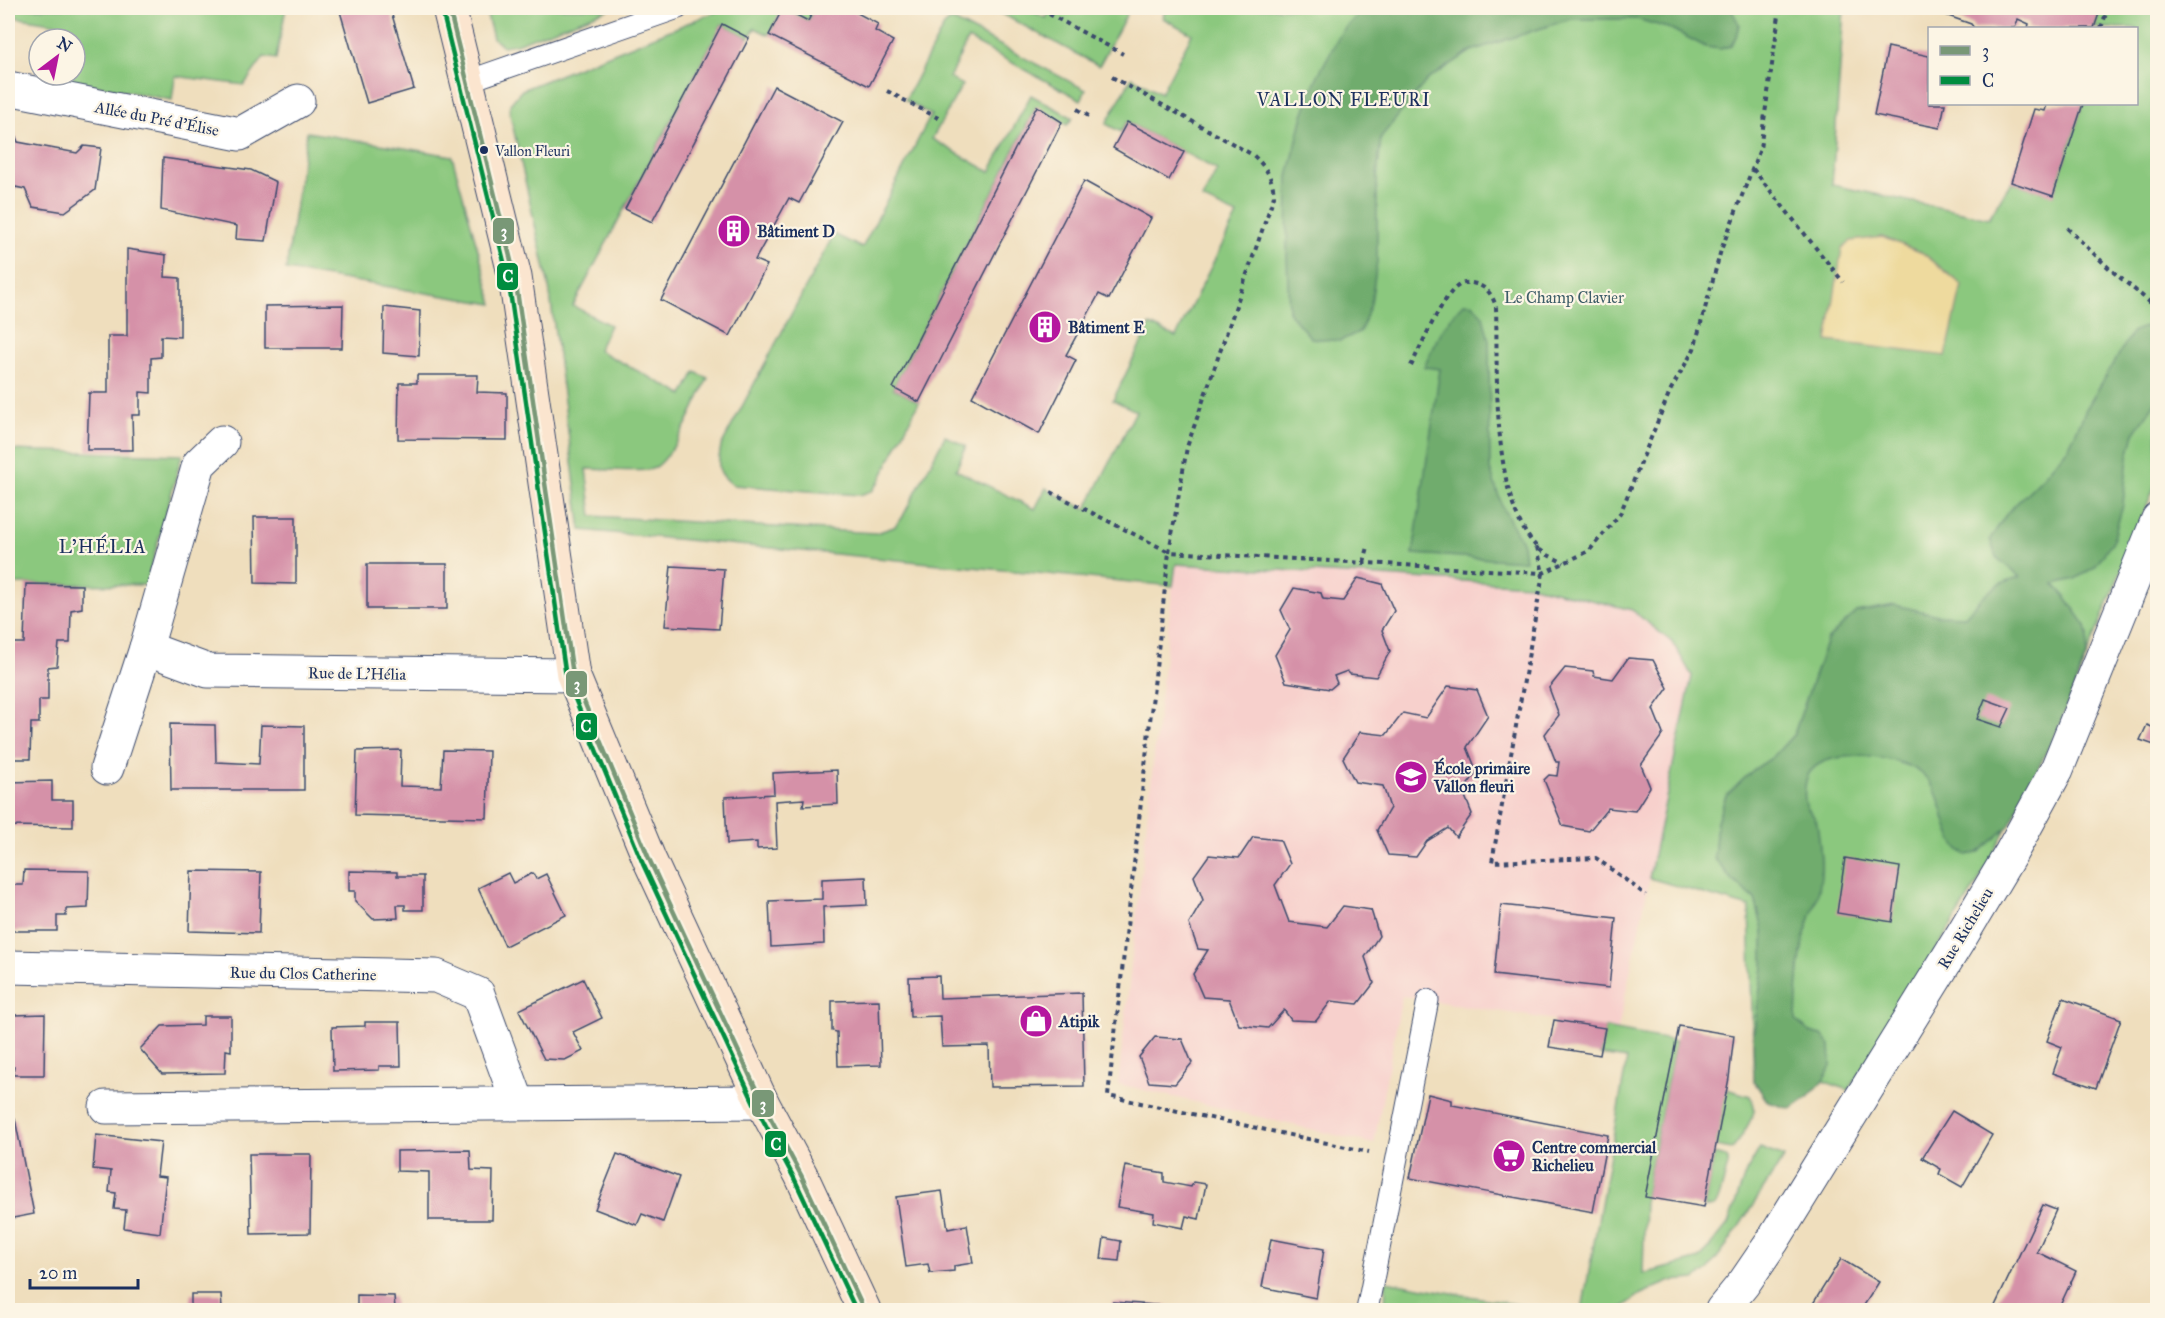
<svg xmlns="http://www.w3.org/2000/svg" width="2165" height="1318" font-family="'IM FELL Great Primer',serif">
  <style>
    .built { fill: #f7d0cc }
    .green { fill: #8bc87e; stroke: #537c6e; stroke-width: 1.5 }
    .forest { fill: #70ac6d; stroke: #466e66; stroke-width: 1.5 }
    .sand { fill: #eeda9e; stroke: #84847e; stroke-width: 1.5 }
    .building { fill: #d591a8 }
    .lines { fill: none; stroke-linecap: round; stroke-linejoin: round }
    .lane-casing { stroke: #3b496c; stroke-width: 23 }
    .street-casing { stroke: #3b496c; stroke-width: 35 }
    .secondary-casing { stroke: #3b496c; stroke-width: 35 }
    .path { stroke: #3b496c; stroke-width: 4; stroke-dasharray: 4.5 4.5; stroke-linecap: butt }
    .lane { stroke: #fff; stroke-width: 21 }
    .street { stroke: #fff; stroke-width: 33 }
    .secondary { stroke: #fbe5cf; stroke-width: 33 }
    .bus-1-casing { stroke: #fcf5e5; stroke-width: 9 }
    .bus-2-casing { stroke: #fcf5e5; stroke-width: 9 }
    .bus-1 { stroke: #799877; stroke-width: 4.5 }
    .bus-2 { stroke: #008d3f; stroke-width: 4.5 }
    .bus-dot { fill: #1b2f5e; stroke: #fcf5e5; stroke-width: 2 }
    .labels { text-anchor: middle; stroke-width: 4.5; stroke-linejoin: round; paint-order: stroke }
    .bus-label { font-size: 14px; fill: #1b2f5e; stroke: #fcf5e5; text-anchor: start }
    .street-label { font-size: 16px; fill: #1b2f5e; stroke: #fcf5e5 }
    .poi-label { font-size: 16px; font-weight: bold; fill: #1b2f5e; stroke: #fcf5e5; text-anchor: start }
    .park-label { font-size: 16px; fill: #3d5d68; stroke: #fcf5e5 }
    .neighbourhood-label { font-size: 18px; letter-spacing: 1.5px; fill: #1b2f5e; stroke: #fcf5e5 }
    .line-badge { stroke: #fcf5e5; stroke-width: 2 }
    .badge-label { font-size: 16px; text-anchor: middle; font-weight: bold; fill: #fff }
  </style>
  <rect width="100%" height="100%" fill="#fcf5e5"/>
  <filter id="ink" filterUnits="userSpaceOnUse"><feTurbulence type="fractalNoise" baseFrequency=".0167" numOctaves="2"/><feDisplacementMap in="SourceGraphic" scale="12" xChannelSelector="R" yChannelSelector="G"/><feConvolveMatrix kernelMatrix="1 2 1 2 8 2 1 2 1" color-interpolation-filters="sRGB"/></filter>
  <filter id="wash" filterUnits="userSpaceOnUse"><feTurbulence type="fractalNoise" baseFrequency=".008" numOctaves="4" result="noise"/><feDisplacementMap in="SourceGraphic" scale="24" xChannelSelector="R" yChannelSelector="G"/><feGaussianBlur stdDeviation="1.35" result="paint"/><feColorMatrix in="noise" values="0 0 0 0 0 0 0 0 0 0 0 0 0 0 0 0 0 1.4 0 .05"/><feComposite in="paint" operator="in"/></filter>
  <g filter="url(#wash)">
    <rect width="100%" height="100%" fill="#efdebd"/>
    <path class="built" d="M1175 564 1530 585 1632 610 1673 643 1692 676 1618 1030 1402 996 1374 1144 1118 1084Z"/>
    <g class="green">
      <path d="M8 8H286L276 59 264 57 244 85 175 76 172 100 61 79 62 75H75V39H68L70 26 8 16Z"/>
      <path d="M485 8H612L516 44 503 46 493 38Z"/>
      <path d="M725 8H815L808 21 783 9 769 35 755 28 749 38 722 24 573 306 610 325 598 350 683 395 695 372 708 378C698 399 672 462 652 469 638 473 603 469 586 469L592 516 876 533 894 527 902 518 945 436 966 446 956 470 1035 509 1046 488 1051 492 1086 509 1136 411 1113 400 1150 325 1176 337 1237 215 1202 199 1217 170 1127 122 1121 132 1106 124 1132 77 1161 93 1192 34 1163 18 1165 8H1844L1832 185 1989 218 2011 182 2053 195 2083 104H2136V28H2094L2101 8H2157V480L2057 731 1977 884 1849 1090 1823 1081 1808 1097 1791 1109 1768 1102 1754 1081 1749 907 1649 878 1692 676 1673 643 1632 610 1530 585 1176 564 1173 586 581 530 549 287 510 114V104L522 90Z"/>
      <path d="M991 8H1026L1046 18 1052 8H1130L1099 66Z"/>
      <path d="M950 21 956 22 1086 90 1081 100 968 39 949 78 962 85 932 139 990 172 1031 95 1073 118 1067 125 1036 107 893 388 919 402 879 482 872 491 859 495 733 485C716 472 717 467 721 446L834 234 862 248 931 115 905 100 944 26Z"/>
      <path d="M307 132 452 156 493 304 286 270Z"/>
      <path d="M8 450 182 455 146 585 8 584Z"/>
      <path d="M1605 1028 1676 1041 1645 1197 1643 1274 1700 1259 1728 1224 1746 1172 1760 1148 1784 1157 1729 1242 1707 1271 1695 1279 1671 1281 1641 1294 1619 1310H1582L1627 1059 1600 1055Z"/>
      <path d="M1726 1089 1750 1096C1752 1100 1755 1105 1754 1110 1754 1117 1737 1145 1732 1149L1715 1146Z"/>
      <path d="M1714 1154 1725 1157 1728 1160V1165C1725 1173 1720 1203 1714 1207 1711 1208 1708 1207 1704 1207Z"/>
      <path d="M1386 1281 1547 1310H1385Z"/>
    </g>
    <g class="forest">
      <path d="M1365 8H1727L1732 11 1739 24 1736 37 1730 46 1720 49 1706 47 1671 29 1637 19H1570L1471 51 1427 80 1381 137 1377 179V261L1371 303 1361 331 1340 341 1311 338 1289 313 1287 255 1288 177 1303 115 1317 77 1342 31Z"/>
      <path d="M1464 303 1473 304 1483 316 1489 341 1490 469 1502 506 1523 544 1525 561 1413 554 1440 369 1424 367C1434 343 1445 322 1464 303Z"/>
      <path d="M2150 325H2157V400L2134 434 2128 457 2123 504 2113 541 2095 567 2075 579 2054 584 2065 596 2086 626 2088 635 2087 654 2057 731 2009 826 1978 853 1966 855C1963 853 1959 850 1956 846 1941 826 1946 794 1921 773 1898 755 1829 747 1810 772 1804 780 1803 799 1807 807 1810 813 1816 817 1817 823 1819 834 1820 847 1821 859 1823 891 1813 906 1805 934 1798 962 1797 992 1796 1021L1810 1032 1822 1035 1830 1045 1831 1066 1823 1081 1808 1097 1791 1109 1768 1102 1754 1081 1753 1038 1763 967V929L1755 899 1731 879 1714 858 1717 821 1726 796 1753 770 1773 757 1794 734 1827 640 1856 612 1895 605 1938 615 1965 616C1981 597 1995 582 2020 577L1996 557 1990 539 2007 513 2044 476 2069 447 2086 409 2133 331Z"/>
    </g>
    <path class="sand" d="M1882 237 1923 253 1962 285 1946 356 1827 341 1842 248 1851 241Z"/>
    <g id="blocks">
      <g class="building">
        <path d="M339 8H390L414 89 367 103Z"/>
        <path d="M783 8 808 21 815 8H848L878 24 875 31 893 41 869 86 769 35Z"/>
        <path d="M1935 8H2101L2094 28H2028L2029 24 2018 19 2015 28H1974L1971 24 1934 11Z"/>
        <path d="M722 24 749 38 652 222 625 209Z"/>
        <path d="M1888 47 1929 56V104H1945L1940 128 1874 115Z"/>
        <path d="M774 86 843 122 799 203 789 198 755 260 767 265 730 336 661 300Z"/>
        <path d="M2047 104H2083L2053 196 2011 182 2034 109 2045 111Z"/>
        <path d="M1037 106 1062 122 919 402 893 388Z"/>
        <path d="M1127 122 1184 152 1169 180 1113 148Z"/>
        <path d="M8 131 14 132 18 142 77 153 84 146 101 148 95 190 65 212 33 207 25 189 15 187 13 196 8 195Z"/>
        <path d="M163 158 251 170 276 182 266 241 236 239 237 226 161 210Z"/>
        <path d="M1084 181 1151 218 1109 299 1099 294 1066 355 1076 360 1039 434 972 397Z"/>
        <path d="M127 249 166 255 165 277 180 278V337L161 336V357L151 358V393L140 392V415H132L133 450H87L89 393H108V336H127Z"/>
        <path d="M343 305 342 348H265V306Z"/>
        <path d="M384 307 420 311 419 356 383 353Z"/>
        <path d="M417 375H478L477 392 507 393V440L398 439 399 383H417Z"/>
        <path d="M254 517H296V584L255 583Z"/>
        <rect x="367" y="564" width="80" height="45"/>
        <path d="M671 566 724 569 719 629 665 626Z"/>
        <path d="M1358 578 1382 584 1394 611 1382 630 1390 651 1376 677 1350 674 1347 671 1334 676 1337 683 1330 689 1286 682 1275 655 1290 630 1281 610 1294 588 1321 593 1323 599 1343 601Z"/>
        <path d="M26 584 82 585V608L71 610 70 643H59L57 666 48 667V700H39V723H31L30 759H8V643H24Z"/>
        <path d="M1628 658 1653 660 1668 688 1653 709 1663 734 1641 765 1650 787 1635 811 1608 808 1589 831 1563 826 1544 780 1549 775 1557 776 1559 762H1556L1545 734 1559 715 1549 688 1565 668 1593 671 1594 676 1613 679Z"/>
        <path d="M1448 686 1477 690 1488 716 1467 747 1477 772 1463 791 1472 814 1456 837 1448 828 1427 841 1416 857 1388 855 1377 830 1390 808 1383 786 1355 782 1343 758 1360 732 1386 735 1403 713 1426 718Z"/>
        <path d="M1985 699 2010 708 2001 727 1977 719Z"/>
        <path d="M170 724 215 725 216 762 259 764 261 725 304 726V790H171Z"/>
        <path d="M2147 725 2157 729V746L2140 740Z"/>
        <path d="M401 750 400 786 441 787 443 750 489 751 487 818 355 815 357 751Z"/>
        <path d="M837 770 838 804 803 806 804 799 775 801 777 848 757 849V842L727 844 725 797 774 794 773 773Z"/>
        <path d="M52 781V800H73V827L8 826V782Z"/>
        <path d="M1253 837 1280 840 1290 864 1275 885 1289 922 1327 927 1343 906 1371 910 1379 936 1365 957 1374 983 1358 1004 1331 1001 1316 1021 1291 1020 1284 1010 1268 1028 1239 1025 1229 999 1203 997 1193 974 1208 950 1198 949 1189 924 1203 900 1194 876 1209 855 1239 858Z"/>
        <path d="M1845 858 1900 867 1892 922 1837 913Z"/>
        <path d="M24 870 89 871 88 908 66 909V916H57V931H8V885H23Z"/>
        <path d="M191 871 261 872 259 933 189 931Z"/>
        <path d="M349 871 397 872V876H423V910H405V905H397L398 918 373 919 355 901V891H349Z"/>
        <path d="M508 873 513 883 533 873 536 879 546 874 566 915 505 946 478 888Z"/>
        <path d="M866 877 867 905 823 907 824 944 771 947 769 901 822 899V879Z"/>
        <path d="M1501 905 1616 918 1609 988 1494 975Z"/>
        <path d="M939 976 940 998 1082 993 1084 1086 990 1087 989 1046 942 1047 940 1016 910 1017 909 977Z"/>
        <path d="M583 979 602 1018 573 1032 583 1051 565 1060 544 1059 519 1010Z"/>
        <path d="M2063 998 2121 1019 2096 1088 2053 1073 2062 1047 2047 1041Z"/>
        <path d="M879 1000 881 1065 838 1066 837 1032 832 1031V1001Z"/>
        <path d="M45 1014 44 1075H13L14 1067H8V1018H14V1015Z"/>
        <path d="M203 1016H231V1051L226 1050 225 1073 162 1074 140 1049 162 1026 203 1025Z"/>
        <path d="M1554 1020 1605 1028 1600 1055 1549 1047Z"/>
        <path d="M365 1022H400L401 1066H379V1070L333 1071 332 1027 365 1026Z"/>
        <path d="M1679 1026 1734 1035 1729 1078 1704 1207 1645 1197Z"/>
        <path d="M1155 1037 1182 1039 1192 1063 1175 1084 1149 1082 1139 1057Z"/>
        <path d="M1428 1094 1452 1100V1105L1608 1135 1593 1212 1410 1178Z"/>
        <path d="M1952 1111 1992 1135 1962 1187 1939 1174 1941 1169 1922 1158Z"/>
        <path d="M15 1119 34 1214 8 1219V1120Z"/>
        <path d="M96 1135 161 1142 157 1176 166 1177 160 1233 124 1228 126 1210 114 1209 116 1193 109 1192 111 1171 93 1169Z"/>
        <path d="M470 1150 471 1170 493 1171 492 1220H429V1172L397 1171V1151Z"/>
        <path d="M249 1154H311L310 1233 251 1234Z"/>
        <path d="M617 1154 679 1177 663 1222 642 1214 637 1225 595 1209Z"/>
        <path d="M1125 1166 1164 1173V1182L1191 1187 1193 1182 1206 1184 1199 1219 1186 1216 1183 1228 1153 1222 1154 1213 1117 1207Z"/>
        <path d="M942 1191 948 1229 967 1225 973 1263 954 1266V1271L930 1273 928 1264 906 1267 896 1197Z"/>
        <path d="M2043 1205 2056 1210 2037 1252 2076 1271 2058 1310H1993Z"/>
        <path d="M1104 1238 1121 1241 1119 1261 1101 1259Z"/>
        <path d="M1271 1239 1324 1249 1316 1298 1262 1287Z"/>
        <path d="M1841 1259 1879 1282 1861 1310H1809Z"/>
        <path d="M191 1294H221L222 1310H191Z"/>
        <path d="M357 1295 394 1296 395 1309 357 1310Z"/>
        <path d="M1112 1302 1169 1306V1310H1112Z"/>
      </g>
    </g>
  </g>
  <g filter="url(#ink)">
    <use href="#blocks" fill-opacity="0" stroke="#3b496c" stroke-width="1.5"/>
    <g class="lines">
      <g class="lane-casing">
        <g id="lane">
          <path d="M468 81 678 8"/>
          <path d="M1367 1310 1428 1000"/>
        </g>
      </g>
      <g class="street-casing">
        <g id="street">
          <path d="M8 88 240 134 298 101"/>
          <path d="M146 648 208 671 573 675"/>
          <path d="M107 768 146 648 199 464 222 442"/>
          <path d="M8 967 436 976 478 994 518 1103"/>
          <path d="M106 1107 762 1102"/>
          <path d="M1722 1310 1744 1283 1772 1242 1962 935 2011 853 2057 769 2158 519"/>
        </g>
      </g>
      <g class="secondary-casing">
        <path id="secondary" d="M449 8 515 277 573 675 650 861 762 1102 801 1175 864 1310"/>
      </g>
      <g class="path">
        <path d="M1049 14 1123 54"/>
        <path d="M2101 28 2108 8"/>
        <path d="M1112 77 1253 155C1266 167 1273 178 1274 196L1187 447 1169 552 1543 573 1589 551 1620 514 1670 391 1694 349 1721 250 1760 149 1780 8"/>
        <path d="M887 91 942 120"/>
        <path d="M1077 109 1092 118"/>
        <path d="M1753 169 1843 282"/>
        <path d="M2067 228 2111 270 2158 309"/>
        <path d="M1411 366C1420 348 1443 295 1458 286 1463 282 1470 282 1476 284 1487 287 1493 296 1496 307 1498 371 1490 498 1536 546 1543 554 1555 558 1564 563"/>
        <path d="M1051 492 1169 552 1108 1096 1369 1152"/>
        <path d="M1537 547 1543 573 1492 862 1596 858 1646 895"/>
        <path d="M1364 562 1368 547"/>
      </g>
      <use href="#lane" class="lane"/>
      <use href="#street" class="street"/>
      <use href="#secondary" class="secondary"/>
      <g class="bus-1-casing">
        <path id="bus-1" d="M449 8 515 277 573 675 650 861 762 1102 801 1175 864 1310"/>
      </g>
      <g class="bus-2-casing">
        <path id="bus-2" d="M442 10 508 278 566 677 643 864 755 1105 794 1178 856 1310"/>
      </g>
      <use href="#bus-1" class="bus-1"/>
      <use href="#bus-2" class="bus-2"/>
    </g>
  </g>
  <defs>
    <g id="building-disc" transform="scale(1.725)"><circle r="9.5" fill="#b5179e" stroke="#fcf5e5"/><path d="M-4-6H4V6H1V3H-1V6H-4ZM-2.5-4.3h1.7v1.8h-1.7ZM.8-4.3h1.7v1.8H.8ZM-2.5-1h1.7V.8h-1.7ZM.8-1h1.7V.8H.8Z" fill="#fff"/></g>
    <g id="school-disc" transform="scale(1.725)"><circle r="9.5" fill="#b5179e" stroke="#fcf5e5"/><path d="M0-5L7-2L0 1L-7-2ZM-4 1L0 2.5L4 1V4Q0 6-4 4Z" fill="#fff"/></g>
    <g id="shop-disc" transform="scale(1.725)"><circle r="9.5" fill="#b5179e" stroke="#fcf5e5"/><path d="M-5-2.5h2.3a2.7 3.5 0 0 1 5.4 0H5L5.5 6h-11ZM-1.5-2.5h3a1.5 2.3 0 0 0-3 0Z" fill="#fff"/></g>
    <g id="supermarket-disc" transform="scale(1.725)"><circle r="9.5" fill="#b5179e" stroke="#fcf5e5"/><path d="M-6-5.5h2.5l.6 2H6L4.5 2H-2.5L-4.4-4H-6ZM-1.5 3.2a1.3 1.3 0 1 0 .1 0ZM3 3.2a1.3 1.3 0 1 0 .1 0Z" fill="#fff"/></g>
  </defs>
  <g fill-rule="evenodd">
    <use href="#building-disc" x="734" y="231"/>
    <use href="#building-disc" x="1045" y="327"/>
    <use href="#school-disc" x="1411" y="777"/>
    <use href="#shop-disc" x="1036" y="1021"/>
    <use href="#supermarket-disc" x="1509" y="1156"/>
  </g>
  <circle class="bus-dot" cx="484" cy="150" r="5"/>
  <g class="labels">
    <g class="bus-label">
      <text x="495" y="156">Vallon Fleuri</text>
    </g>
    <g class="street-label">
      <text transform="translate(157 118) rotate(11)" y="6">Allée du Pré d'Élise</text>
      <text transform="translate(357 673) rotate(1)" y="6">Rue de L'Hélia</text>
      <text transform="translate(1965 928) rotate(-59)" y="6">Rue Richelieu</text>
      <text transform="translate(303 973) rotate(1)" y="6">Rue du Clos Catherine</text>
    </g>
    <g class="poi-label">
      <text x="757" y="237">Bâtiment D</text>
      <text x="1068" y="333">Bâtiment E</text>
      <text x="1434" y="774">École primaire<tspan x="1434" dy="18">Vallon fleuri</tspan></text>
      <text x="1059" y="1027">Atipik</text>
      <text x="1532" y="1153">Centre commercial<tspan x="1532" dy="18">Richelieu</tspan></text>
    </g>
    <g class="park-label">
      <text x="1564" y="303">Le Champ Clavier</text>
    </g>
    <g class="neighbourhood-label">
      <text x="1344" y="106">VALLON FLEURI</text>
      <text x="103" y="553">L'HÉLIA</text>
    </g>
  </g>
  <g class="line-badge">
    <rect x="492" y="217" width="23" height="28" rx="6" fill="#799877"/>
    <rect x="496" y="262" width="23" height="29" rx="6" fill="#008d3f"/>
    <rect x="565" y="670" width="23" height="28" rx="6" fill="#799877"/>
    <rect x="575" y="712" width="23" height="29" rx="6" fill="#008d3f"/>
    <rect x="751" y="1089" width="24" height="29" rx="6" fill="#799877"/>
    <rect x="764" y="1130" width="23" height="28" rx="6" fill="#008d3f"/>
  </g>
  <g class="badge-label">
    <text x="504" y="237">3</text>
    <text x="508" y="282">C</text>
    <text x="577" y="690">3</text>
    <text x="586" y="732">C</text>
    <text x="763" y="1110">3</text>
    <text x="776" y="1150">C</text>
  </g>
  <rect width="2165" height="1318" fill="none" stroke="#fcf5e5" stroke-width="30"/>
  <rect x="1928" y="27" width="210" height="78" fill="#fcf5e5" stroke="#a2a6af" stroke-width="1.5"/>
  <rect x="1940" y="46" width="30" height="9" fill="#799877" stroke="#a2a6af" stroke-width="1.5"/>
  <text x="1982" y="57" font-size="18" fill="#1b2f5e">3</text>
  <rect x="1940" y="76" width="30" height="9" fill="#008d3f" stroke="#a2a6af" stroke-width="1.5"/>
  <text x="1982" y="87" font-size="18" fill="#1b2f5e">C</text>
  <g transform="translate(57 57) rotate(32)"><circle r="28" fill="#fcf5e5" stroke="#a2a6af" stroke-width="1.5"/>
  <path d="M0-4.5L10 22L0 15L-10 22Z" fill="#b5179e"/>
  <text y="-9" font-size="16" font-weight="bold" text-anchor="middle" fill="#1b2f5e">N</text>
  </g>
  <path d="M30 1279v9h108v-9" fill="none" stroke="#1b2f5e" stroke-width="3"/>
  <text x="39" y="1279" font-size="18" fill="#1b2f5e" stroke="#fcf5e5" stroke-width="4.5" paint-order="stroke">20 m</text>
</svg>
